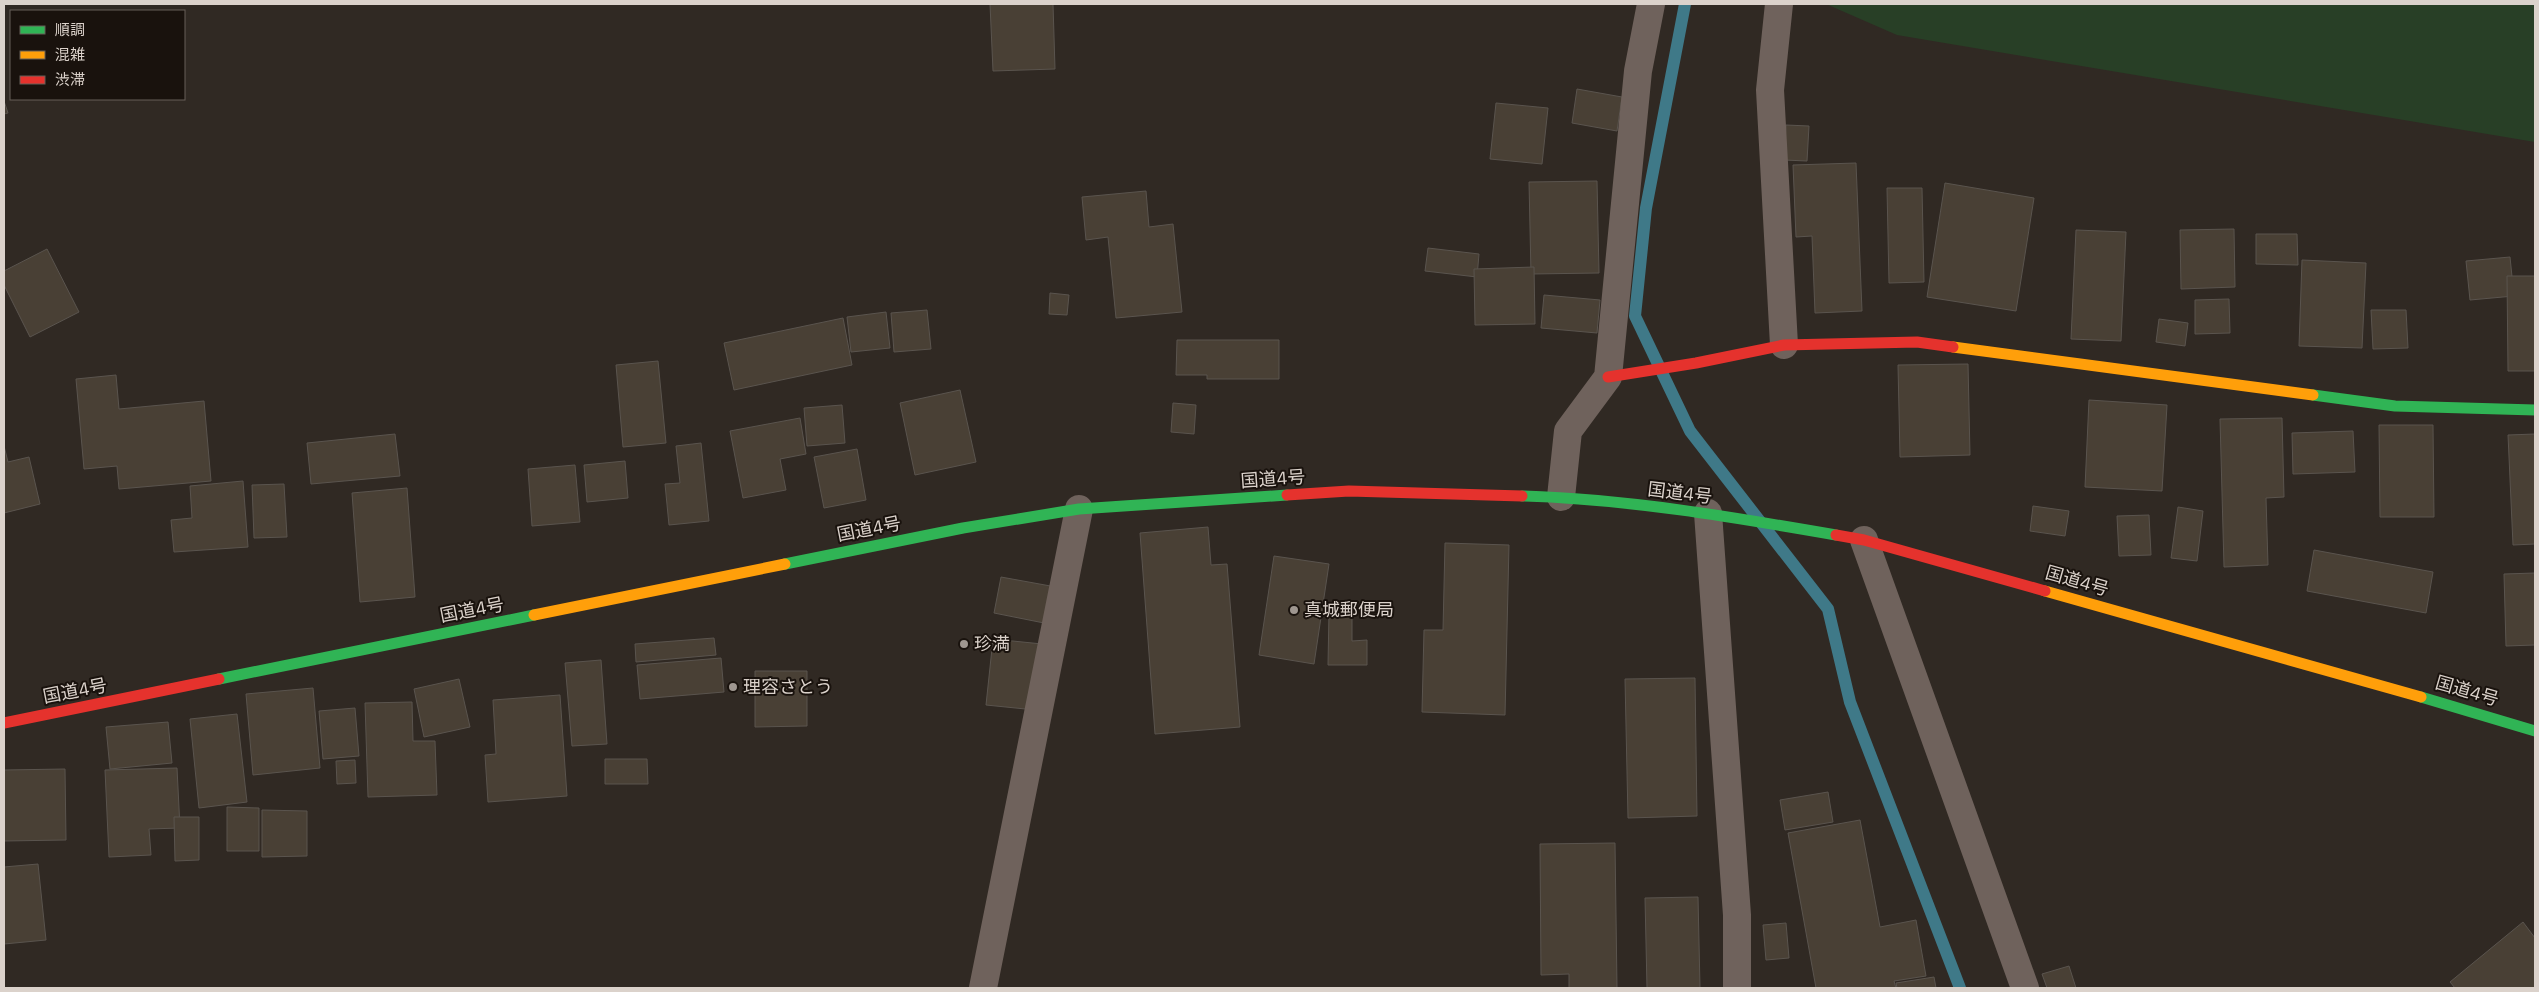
<svg xmlns="http://www.w3.org/2000/svg" width="2539" height="992" font-family="'IBM Plex Sans','Noto Sans JP',sans-serif">
  <style>
    .green { fill: #283f26 }
    .lines { fill: none; stroke-linecap: round; stroke-linejoin: round }
    .stream { stroke: #3f7988; stroke-width: 12 }
    .building { fill: #494035; stroke: #5a544e }
    .street { stroke: #6f625c; stroke-width: 28 }
    .fast { stroke: #30b455; stroke-width: 11 }
    .slow { stroke: #ff9f0a; stroke-width: 11 }
    .jam { stroke: #e5322d; stroke-width: 11 }
    .poi-dot { fill: #9f9790; stroke: #19120d; stroke-width: 2 }
    .labels { text-anchor: middle; stroke-width: 4; stroke-linejoin: round; paint-order: stroke }
    .street-label { font-size: 18px; fill: #dbd2cb; stroke: #19120d }
    .poi-label { font-size: 18px; fill: #dbd2cb; stroke: #19120d; text-anchor: start }
  </style>
  <rect width="100%" height="100%" fill="#302923"/>
  <path class="green" d="M1826 4H2535V142L1897 35Z"/>
  <g class="lines">
    <path class="stream" d="M1685 4 1646 208 1635 316 1690 431 1828 609 1850 702 1960 988"/>
  </g>
  <g class="building">
    <path d="M990 4H1053L1055 69 993 71Z"/>
    <path d="M1577 89 1622 97 1617 131 1572 123Z"/>
    <path d="M4 101 8 113 4 114Z"/>
    <path d="M1496 103 1548 108 1542 164 1490 159Z"/>
    <path d="M1786 125 1809 126 1807 161 1784 160Z"/>
    <path d="M1856 163 1862 311 1815 313 1812 236 1796 237 1793 165Z"/>
    <path d="M1597 181 1599 273 1531 274 1529 182Z"/>
    <path d="M1945 183 2034 198 2016 311 1927 297Z"/>
    <path d="M1887 188H1922L1924 282 1889 283Z"/>
    <path d="M1146 191 1149 227 1173 224 1182 312 1116 318 1108 237 1086 240 1082 197Z"/>
    <path d="M2234 229 2235 287 2181 289 2180 230Z"/>
    <path d="M2076 230 2126 232 2121 341 2071 339Z"/>
    <path d="M2256 234H2297L2298 265 2256 264Z"/>
    <path d="M1428 248 1479 254 1477 277 1425 271Z"/>
    <path d="M47 249 79 312 30 337 4 285V271Z"/>
    <path d="M2510 257 2514 296 2470 300 2466 261Z"/>
    <path d="M2302 260 2366 263 2362 348 2299 346Z"/>
    <path d="M1534 267 1535 324 1475 325 1474 269Z"/>
    <path d="M2507 276H2535V371H2508Z"/>
    <path d="M1050 293 1069 295 1067 315 1049 314Z"/>
    <path d="M1544 295 1600 300 1597 333 1541 328Z"/>
    <path d="M2229 299 2230 333 2195 334V300Z"/>
    <path d="M927 310 931 349 894 352 891 313Z"/>
    <path d="M2371 310H2406L2408 348 2373 349Z"/>
    <path d="M886 312 890 348 851 352 847 317Z"/>
    <path d="M843 318 852 365 734 390 724 343Z"/>
    <path d="M2159 319 2188 323 2185 346 2156 342Z"/>
    <path d="M1177 340H1279V379H1207V375H1176Z"/>
    <path d="M658 361 666 443 623 447 616 365Z"/>
    <path d="M1968 364 1970 455 1900 457 1898 365Z"/>
    <path d="M116 375 119 409 204 401 211 481 119 489 117 466 84 469 76 379Z"/>
    <path d="M960 390 976 462 915 475 900 403Z"/>
    <path d="M2089 400 2167 405 2162 491 2085 487Z"/>
    <path d="M1173 403 1196 405 1194 434 1171 432Z"/>
    <path d="M842 405 845 443 807 446 804 408Z"/>
    <path d="M800 418 806 454 780 459 786 490 743 498 730 431Z"/>
    <path d="M2282 418 2284 497 2266 498 2268 565 2224 567 2220 419Z"/>
    <path d="M2379 425H2433L2434 517H2380Z"/>
    <path d="M2353 431 2355 472 2293 474 2292 433Z"/>
    <path d="M395 434 400 476 311 484 307 443Z"/>
    <path d="M2535 434V544L2513 545 2508 435Z"/>
    <path d="M701 443 709 521 669 525 665 484 680 483 676 446Z"/>
    <path d="M4 446 8 462 29 457 40 504 4 513Z"/>
    <path d="M857 449 866 500 824 508 814 457Z"/>
    <path d="M625 461 628 498 587 502 584 465Z"/>
    <path d="M575 465 580 522 532 526 528 469Z"/>
    <path d="M243 481 248 547 174 552 171 520 192 518 190 486Z"/>
    <path d="M284 484 287 537 254 538 252 485Z"/>
    <path d="M407 488 415 597 360 602 352 493Z"/>
    <path d="M2033 506 2069 511 2065 536 2030 531Z"/>
    <path d="M2178 507 2203 511 2197 561 2171 558Z"/>
    <path d="M2149 515 2151 555 2119 556 2117 516Z"/>
    <path d="M1208 527 1211 565 1227 564 1240 727 1155 734 1140 533Z"/>
    <path d="M1445 543 1509 545 1505 715 1422 712 1424 630H1443Z"/>
    <path d="M2314 550 2433 572 2426 613 2307 591Z"/>
    <path d="M1274 556 1329 564 1314 664 1259 655Z"/>
    <path d="M2535 573V645L2506 646 2504 574Z"/>
    <path d="M1001 577 1056 587 1049 624 994 613Z"/>
    <path d="M1329 612H1352V641L1367 640V665H1328Z"/>
    <path d="M714 638 716 655 636 662 635 644Z"/>
    <path d="M993 639 1052 645 1045 711 986 705Z"/>
    <path d="M721 658 724 692 640 699 637 665Z"/>
    <path d="M601 660 607 744 572 746 565 663Z"/>
    <path d="M755 671H807V726L755 727Z"/>
    <path d="M1695 678 1697 816 1628 818 1625 679Z"/>
    <path d="M459 679 470 727 424 737 414 689Z"/>
    <path d="M313 688 320 768 253 775 246 694Z"/>
    <path d="M560 695 567 796 488 802 485 755 496 754 493 700Z"/>
    <path d="M412 702 413 741H435L437 795 368 797 365 703Z"/>
    <path d="M355 708 359 756 323 759 319 711Z"/>
    <path d="M237 714 247 802 199 808 190 719Z"/>
    <path d="M168 722 172 763 110 769 106 727Z"/>
    <path d="M605 759H647L648 784H605Z"/>
    <path d="M355 760 356 783 337 784 336 761Z"/>
    <path d="M177 768 180 828 149 829 151 855 109 857 105 770Z"/>
    <path d="M65 769 66 840 4 841V770Z"/>
    <path d="M1828 792 1833 822 1785 830 1780 800Z"/>
    <path d="M227 807 259 808V851H227Z"/>
    <path d="M262 810 307 811V856L262 857Z"/>
    <path d="M174 817H199V860L175 861Z"/>
    <path d="M1860 820 1880 927 1916 920 1926 976 1894 981 1896 988H1816L1788 833Z"/>
    <path d="M1615 843 1617 988H1569V974L1541 975 1540 844Z"/>
    <path d="M38 864 46 940 4 944V867Z"/>
    <path d="M1698 897 1700 988H1647L1645 898Z"/>
    <path d="M2523 922 2535 938V988H2455L2450 982Z"/>
    <path d="M1786 923 1789 958 1766 960 1763 925Z"/>
    <path d="M2069 966 2076 988H2047L2042 974Z"/>
    <path d="M1934 977 1936 988H1897L1896 983Z"/>
  </g>
  <g class="lines">
    <g class="street">
      <path d="M1779 4 1770 90 1784 345"/>
      <path d="M1561 497 1568 431 1608 377 1638 71 1651 4"/>
      <path d="M1708 513 1737 915V988"/>
      <path d="M1864 540 2025 988"/>
      <path d="M983 988 1079 509"/>
    </g>
    <g class="fast">
      <path d="M2313 395 2395 406 2535 410"/>
      <path d="M1522 496C1628 499 1732 517 1836 535"/>
      <path d="M785 564 963 528 1079 509 1287 495"/>
      <path d="M219 679 534 615"/>
      <path d="M2421 697 2535 731"/>
    </g>
    <g class="slow">
      <path d="M1953 347 2313 395"/>
      <path d="M2045 591 2421 697"/>
      <path d="M534 615 785 564"/>
    </g>
    <g class="jam">
      <path d="M1608 377 1696 363 1784 345 1917 342 1953 347"/>
      <path d="M1287 495 1349 491 1522 496"/>
      <path d="M1836 535 1864 540 2045 591"/>
      <path d="M4 723 219 679"/>
    </g>
  </g>
  <g class="poi-dot">
    <circle cx="1294" cy="610" r="5"/>
    <circle cx="964" cy="644" r="5"/>
    <circle cx="733" cy="687" r="5"/>
  </g>
  <g class="labels">
    <g class="street-label">
      <text transform="translate(1273 479) rotate(-4)" y="6">国道4号</text>
      <text transform="translate(1680 493) rotate(7)" y="6">国道4号</text>
      <text transform="translate(869 529) rotate(-11)" y="6">国道4号</text>
      <text transform="translate(2077 581) rotate(16)" y="6">国道4号</text>
      <text transform="translate(472 610) rotate(-11)" y="6">国道4号</text>
      <text transform="translate(75 691) rotate(-11)" y="6">国道4号</text>
      <text transform="translate(2467 691) rotate(16)" y="6">国道4号</text>
    </g>
    <g class="poi-label">
      <text x="1304" y="616">真城郵便局</text>
      <text x="974" y="650">珍満</text>
      <text x="743" y="693">理容さとう</text>
    </g>
  </g>
  <rect width="2539" height="992" fill="none" stroke="#dbd2cb" stroke-width="10"/>
  <rect x="10" y="10" width="175" height="90" fill="#19120d" stroke="#675f59"/>
  <rect x="20" y="26" width="25" height="8" fill="#30b455" stroke="#675f59"/>
  <text x="55" y="35" font-size="15" fill="#dbd2cb">順調</text>
  <rect x="20" y="51" width="25" height="8" fill="#ff9f0a" stroke="#675f59"/>
  <text x="55" y="60" font-size="15" fill="#dbd2cb">混雑</text>
  <rect x="20" y="76" width="25" height="8" fill="#e5322d" stroke="#675f59"/>
  <text x="55" y="85" font-size="15" fill="#dbd2cb">渋滞</text>
</svg>
